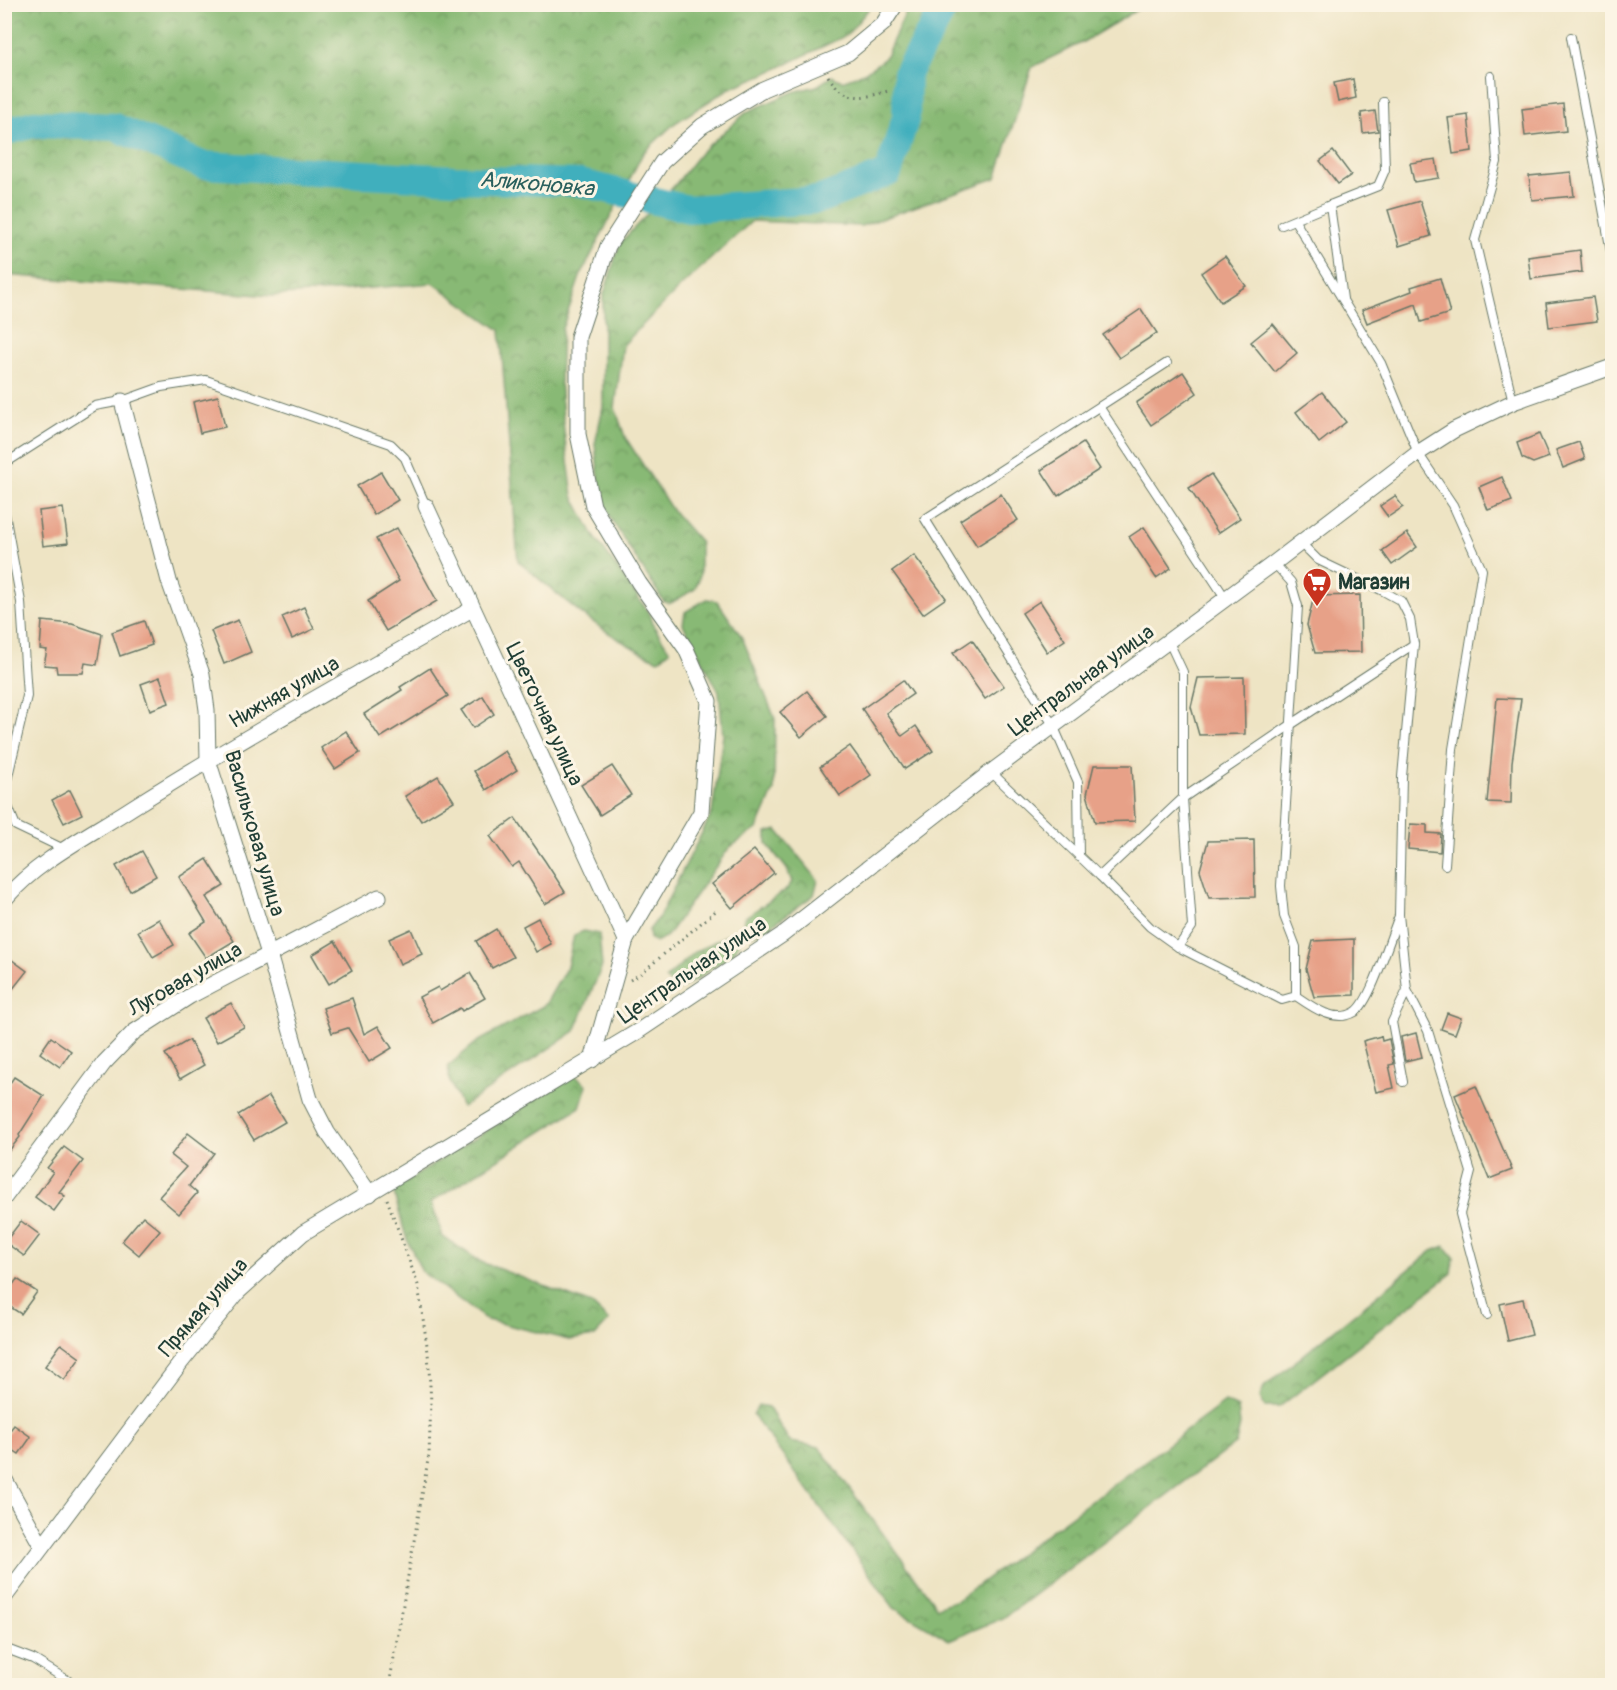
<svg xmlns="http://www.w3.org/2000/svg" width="1617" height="1690" font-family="Pangolin,sans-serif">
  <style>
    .forest { fill: url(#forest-crowns); stroke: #547b54; stroke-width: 1.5 }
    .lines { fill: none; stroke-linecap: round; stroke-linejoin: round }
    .river { stroke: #41afbd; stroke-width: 28 }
    .building { fill: #e7a188 }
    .service-casing { stroke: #677766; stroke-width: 10 }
    .minor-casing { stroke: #677766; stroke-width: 17 }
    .path { stroke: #677766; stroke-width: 3; stroke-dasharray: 1.5 4.5; stroke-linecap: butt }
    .service { stroke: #fff; stroke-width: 8 }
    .minor { stroke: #fff; stroke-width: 15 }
    .labels { text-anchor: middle; stroke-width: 6; stroke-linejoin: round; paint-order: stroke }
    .poi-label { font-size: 21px; font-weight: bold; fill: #1f3d34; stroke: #fcf5e5; text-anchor: start }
    .street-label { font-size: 21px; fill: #1f3d34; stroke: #fcf5e5 }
    .water-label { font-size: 22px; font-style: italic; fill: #295f5d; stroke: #fcf5e5 }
  </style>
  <defs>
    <pattern id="forest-crowns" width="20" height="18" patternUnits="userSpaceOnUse" patternTransform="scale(1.5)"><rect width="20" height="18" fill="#88b974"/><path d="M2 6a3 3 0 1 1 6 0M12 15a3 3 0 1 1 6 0" fill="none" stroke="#6f9860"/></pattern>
  </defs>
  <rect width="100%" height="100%" fill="#fcf5e5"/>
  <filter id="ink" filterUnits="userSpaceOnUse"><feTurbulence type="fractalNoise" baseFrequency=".0167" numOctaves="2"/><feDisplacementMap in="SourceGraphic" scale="12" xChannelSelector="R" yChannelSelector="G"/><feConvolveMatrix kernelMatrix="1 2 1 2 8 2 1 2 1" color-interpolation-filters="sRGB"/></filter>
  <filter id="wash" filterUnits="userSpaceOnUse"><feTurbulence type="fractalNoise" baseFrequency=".008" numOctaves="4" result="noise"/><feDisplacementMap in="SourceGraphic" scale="24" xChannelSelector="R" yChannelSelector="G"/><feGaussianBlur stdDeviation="1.35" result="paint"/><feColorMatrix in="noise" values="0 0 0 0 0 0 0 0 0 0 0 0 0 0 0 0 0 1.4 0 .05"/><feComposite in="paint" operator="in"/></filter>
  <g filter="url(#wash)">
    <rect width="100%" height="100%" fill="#eee4c4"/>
    <g class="forest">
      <path d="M4 5H872L847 35 774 70 728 89 675 123 643 153 580 277 562 329 560 381 564 432 573 496 594 536 651 616V622L670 651 658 660C605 637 562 598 518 561L500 330 433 283 272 296 5 275Z"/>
      <path d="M909 5H1145L1083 42 1032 67 996 178 861 226 752 221 681 286 623 345 615 408 625 437 672 510 700 542V575L695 589 671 603 664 602 611 519 601 495 595 444 603 407V297L620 243 675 185 701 152 747 112 793 92 817 86 832 76 842 81 864 73 885 58Z"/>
      <path d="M707 599 717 601 742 637 775 719 774 790 757 829 729 848 667 936 656 942 650 939 649 930 659 917 712 813 723 735 719 692 683 624 685 612Z"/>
      <path d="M777 830 818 880 814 895 761 933 749 935 743 928 744 918 786 890 792 882 787 869 767 844V833Z"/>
      <path d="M584 931 599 934 602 966 575 1031 462 1107 450 1082 448 1066 477 1042 545 1005 567 967 574 935Z"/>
      <path d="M729 934 739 944 732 956 711 968 698 979 678 989 665 979 695 952Z"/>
      <path d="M574 1075 587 1085 580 1107 431 1202 443 1237 481 1262 591 1304 609 1321 595 1336 569 1340 487 1320 422 1272 406 1237 393 1190Z"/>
      <path d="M1445 1246 1454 1257 1452 1273 1279 1407H1265L1260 1397 1264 1387 1432 1251Z"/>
      <path d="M1225 1402 1238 1408 1240 1425 1236 1443 1003 1618 949 1640 894 1608 753 1415 758 1405 768 1407 790 1442 819 1447 937 1607 957 1600Z"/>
    </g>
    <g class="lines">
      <path class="river" d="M4 132 34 124 115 127 202 165 454 179 581 183 688 209 818 200 888 173 906 117 907 73 946 4"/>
    </g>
    <g id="blocks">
      <g class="building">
        <path d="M1353 79 1356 98 1338 102 1334 83Z"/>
        <path d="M1563 104 1566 131 1525 136 1522 109Z"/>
        <path d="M1375 111 1378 131 1363 133 1361 113Z"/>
        <path d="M1468 115 1472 151 1453 154 1448 118Z"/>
        <path d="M1333 151 1351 175 1338 184 1320 161Z"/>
        <path d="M1436 159 1439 178 1414 182 1410 163Z"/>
        <path d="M1571 172 1574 196 1532 200 1529 176Z"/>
        <path d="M1420 201 1431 236 1399 246 1388 210Z"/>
        <path d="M1580 250 1582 272 1531 279 1528 257Z"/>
        <path d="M1225 256 1246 286 1221 302 1201 273Z"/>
        <path d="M1440 278 1450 313 1421 322 1416 304 1367 323 1362 310 1412 291 1411 287Z"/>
        <path d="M1593 297 1597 321 1549 327 1546 303Z"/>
        <path d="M1141 309 1157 333 1119 358 1103 335Z"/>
        <path d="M1273 324 1297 353 1275 372 1251 342Z"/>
        <path d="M1183 372 1197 393 1151 425 1136 403Z"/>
        <path d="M1322 392 1346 422 1319 443 1296 412Z"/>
        <path d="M218 396 225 427 200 433 193 402Z"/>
        <path d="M1539 434 1549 457 1533 463 1522 458 1517 443Z"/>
        <path d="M1579 442 1585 459 1563 468 1556 450Z"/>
        <path d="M1083 443 1100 469 1058 496 1041 470Z"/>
        <path d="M381 472 398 500 374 515 357 486Z"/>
        <path d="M1211 474 1240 518 1218 533 1189 488Z"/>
        <path d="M1502 477 1512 501 1488 510 1479 487Z"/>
        <path d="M1001 494 1018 520 977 546 960 520Z"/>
        <path d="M1395 496 1403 507 1388 517 1380 506Z"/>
        <path d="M63 508 68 543 43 546 39 511Z"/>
        <path d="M1144 527 1171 568 1156 578 1129 537Z"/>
        <path d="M397 528 437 601 386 631 368 601 399 581 376 539Z"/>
        <path d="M1407 533 1417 547 1392 565 1382 551Z"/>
        <path d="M914 555 946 598 923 614 892 571Z"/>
        <path d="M1360 595 1361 652 1315 653 1307 625 1314 596Z"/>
        <path d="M1040 601 1065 640 1047 652 1022 613Z"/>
        <path d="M304 607 314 629 292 639 282 617Z"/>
        <path d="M238 620 251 652 224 664 211 631Z"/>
        <path d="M42 621 72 624 102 634 97 665 85 663 83 673H57L56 666 44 665 47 650 40 649Z"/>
        <path d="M144 621 152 645 120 656 112 632Z"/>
        <path d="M972 640 1004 686 985 699 953 653Z"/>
        <path d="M430 668 448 696 380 738 364 714 402 690 400 687Z"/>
        <path d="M160 677 169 703 150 710 141 684Z"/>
        <path d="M1244 677 1245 734 1199 735 1191 707 1198 678Z"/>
        <path d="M903 680 913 694 886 713 902 736 916 726 933 751 905 769 881 733 879 734 862 709Z"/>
        <path d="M807 691 827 716 801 737 780 712Z"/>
        <path d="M483 696 494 714 473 728 461 710Z"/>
        <path d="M1497 698 1521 699 1512 762 1511 803 1487 802Z"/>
        <path d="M346 731 360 753 335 769 321 748Z"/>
        <path d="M850 746 871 775 840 796 820 767Z"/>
        <path d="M505 751 517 770 486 790 474 771Z"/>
        <path d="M1094 765H1132L1135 821 1095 822 1087 794Z"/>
        <path d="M612 766 631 795 600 815 581 785Z"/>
        <path d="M438 776 454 801 421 821 405 796Z"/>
        <path d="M70 790 82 814 64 823 52 800Z"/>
        <path d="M515 818 545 861 565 892 545 904 519 862 512 867 490 836Z"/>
        <path d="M1410 824 1427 825V833L1441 834 1440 852 1408 849Z"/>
        <path d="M1254 840 1255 897 1209 898 1200 870 1208 841Z"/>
        <path d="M754 850 774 873 732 908 712 884Z"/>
        <path d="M142 851 156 876 130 891 116 866Z"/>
        <path d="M207 859 224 886 206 897 234 941 206 958 189 933 206 922 179 877Z"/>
        <path d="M538 918 551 944 536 952 523 926Z"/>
        <path d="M159 919 174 945 153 957 138 931Z"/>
        <path d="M411 929 422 954 400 964 389 939Z"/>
        <path d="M496 929 513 957 492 968 476 941Z"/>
        <path d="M1354 939V995L1314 997 1306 969 1313 941Z"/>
        <path d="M335 941 352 970 329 984 312 955Z"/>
        <path d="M4 954 27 971 4 1000Z"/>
        <path d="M470 973 485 998 462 1011 460 1008 433 1023 419 997 438 987 440 991Z"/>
        <path d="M352 998 364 1034 378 1026 392 1048 369 1062 348 1028 332 1033 323 1008Z"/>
        <path d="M231 1003 244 1027 217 1042 203 1018Z"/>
        <path d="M1447 1013 1461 1018 1455 1034 1441 1029Z"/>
        <path d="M1416 1033 1422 1057 1405 1061 1401 1037Z"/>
        <path d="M1381 1036 1382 1041 1389 1039 1394 1064 1389 1065 1394 1088 1376 1092 1363 1041Z"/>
        <path d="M51 1037 71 1051 60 1067 40 1053Z"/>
        <path d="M189 1040 204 1065 180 1079 165 1054Z"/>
        <path d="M14 1077 44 1096 19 1135 20 1137 4 1157V1092Z"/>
        <path d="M1476 1086 1512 1170 1489 1179 1455 1095Z"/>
        <path d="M269 1096 285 1122 254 1140 238 1115Z"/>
        <path d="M188 1133 214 1153 189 1186 197 1193 179 1214 159 1197 186 1167 171 1155Z"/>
        <path d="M64 1147 83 1161 59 1192 65 1196 54 1211 35 1197 53 1172 47 1168Z"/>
        <path d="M143 1216 160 1230 139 1255 122 1241Z"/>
        <path d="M21 1221 40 1235 24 1256 5 1242Z"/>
        <path d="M17 1279 37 1292 21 1314 4 1303V1297Z"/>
        <path d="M1523 1299 1532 1335 1508 1341 1500 1304Z"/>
        <path d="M61 1344 80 1358 64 1380 45 1366Z"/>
        <path d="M14 1425 31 1437 19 1454 4 1444V1438Z"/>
      </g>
    </g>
  </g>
  <g filter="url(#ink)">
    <use href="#blocks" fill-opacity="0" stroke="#677766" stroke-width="1.5"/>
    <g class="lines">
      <g class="service-casing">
        <g id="service">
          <path d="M1571 37 1612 257"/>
          <path d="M1491 76 1497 162 1475 240 1513 402"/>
          <path d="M1295 221 1381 363 1418 453 1453 505 1482 570 1453 749 1445 865"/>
          <path d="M1282 225 1330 205"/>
          <path d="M1343 299 1330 205 1378 186 1385 170 1383 102"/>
          <path d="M1100 408 1226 599"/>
          <path d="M4 464 95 406 122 401 161 387 206 380 391 444 405 458 426 506"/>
          <path d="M4 508 21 602 27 696 4 793"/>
          <path d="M1301 543 1318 560 1383 591 1401 601 1410 619 1414 644 1402 777 1399 915 1407 990 1392 1022 1403 1082"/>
          <path d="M1169 642 1183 672V798L1192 927 1178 947"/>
          <path d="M991 772 1100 876 1150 927 1178 947 1282 1000 1296 996V947L1284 916 1281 886 1298 606 1291 582 1274 563"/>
          <path d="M4 797 16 826 64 849"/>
          <path d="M1079 857 1078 782 1053 725 925 519 1167 363"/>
          <path d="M1100 876 1183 798 1292 724 1414 644"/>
          <path d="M1407 990 1428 1031 1471 1172 1460 1214 1487 1315"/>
          <path d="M1296 996C1312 1007 1335 1024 1355 1012 1370 1004 1391 935 1399 916"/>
          <path d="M4 1648 33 1659 77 1686"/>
        </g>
      </g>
      <g class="minor-casing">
        <g id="minor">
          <path d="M122 401 169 581 202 674 207 710 208 760 269 954 310 1099 327 1132 370 1194"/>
          <path d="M426 506 626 940"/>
          <path d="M4 900C38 860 90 835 133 807 244 737 359 674 472 609"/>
          <path d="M592 1060 626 940 701 812 709 701 686 649 639 583 593 506 578 434V337L608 246 662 162 702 126 763 89 848 53 883 24 896 4"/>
          <path d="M4 1198 104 1063 134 1032 190 996 379 897"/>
          <path d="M4 1478 42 1547"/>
          <path d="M4 1598 182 1361 238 1292 303 1233 637 1032 782 935 991 772 1274 563 1418 453 1454 430 1513 402 1612 367"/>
        </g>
      </g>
      <g class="path">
        <path d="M828 76C845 102 862 99 888 91"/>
        <path d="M630 980 639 975 718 909"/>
        <path d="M387 1199 418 1285 428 1352 431 1402 429 1454 389 1686"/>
      </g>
      <use href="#service" class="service"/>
      <use href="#minor" class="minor"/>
    </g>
  </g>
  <defs>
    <g id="supermarket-pin" transform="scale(1.5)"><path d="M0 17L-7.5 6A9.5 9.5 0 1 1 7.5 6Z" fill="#c8321e" stroke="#fcf5e5"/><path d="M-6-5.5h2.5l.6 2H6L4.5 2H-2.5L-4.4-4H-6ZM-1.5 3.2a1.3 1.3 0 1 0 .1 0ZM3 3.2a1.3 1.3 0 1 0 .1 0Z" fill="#fff"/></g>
  </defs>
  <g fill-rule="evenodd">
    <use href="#supermarket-pin" x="1317" y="582"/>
  </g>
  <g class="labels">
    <g class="poi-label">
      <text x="1338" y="589">Магазин</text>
    </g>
    <g class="street-label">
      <text transform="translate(1081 680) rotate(-36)" y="7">Центральная улица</text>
      <text transform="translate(284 692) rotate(-30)" y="7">Нижняя улица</text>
      <text transform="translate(545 714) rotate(65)" y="7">Цветочная улица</text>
      <text transform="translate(255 833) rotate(74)" y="7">Васильковая улица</text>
      <text transform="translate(692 970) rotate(-34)" y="7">Центральная улица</text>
      <text transform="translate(185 979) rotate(-30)" y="7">Луговая улица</text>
      <text transform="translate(203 1307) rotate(-49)" y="7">Прямая улица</text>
    </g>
    <g class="water-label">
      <text transform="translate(537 183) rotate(5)" y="8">Аликоновка</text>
    </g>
  </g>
  <rect width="1617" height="1690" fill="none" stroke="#fcf5e5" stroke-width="24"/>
</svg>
